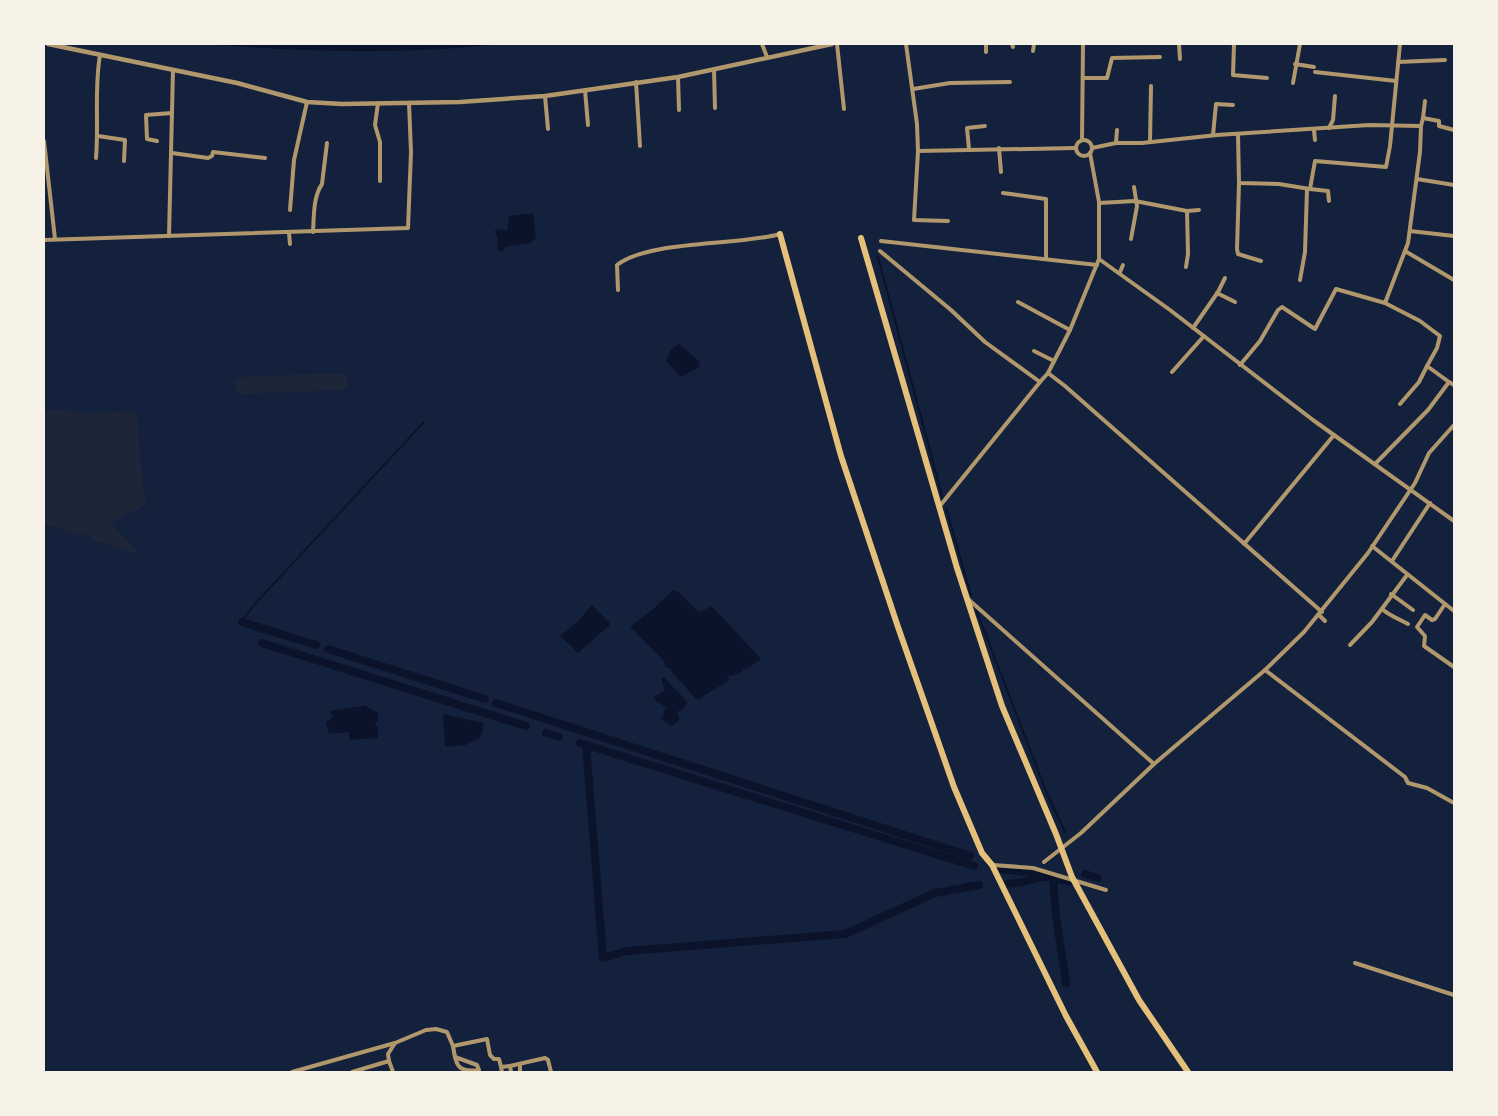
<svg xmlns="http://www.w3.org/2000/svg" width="1498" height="1116" font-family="Lora,serif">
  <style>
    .green { fill: #1d2539 }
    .water { fill: #0b132b }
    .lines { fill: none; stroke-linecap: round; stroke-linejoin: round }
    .stream { stroke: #0b132b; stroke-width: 2 }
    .canal { stroke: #0b132b; stroke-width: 8 }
    .minor { stroke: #b1986c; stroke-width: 4 }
    .tertiary { stroke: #b1986c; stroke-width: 4.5 }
    .primary { stroke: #e5c07b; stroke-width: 6 }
  </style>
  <rect width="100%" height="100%" fill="#14213d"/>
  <g class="green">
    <path d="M342 373 347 377 348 385 344 389 341 390 241 394 237 391 235 383 239 377Z"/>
    <path d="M57 409 84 413 137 411 141 469 146 505 111 523 139 554 96 541 87 534 84 536 44 524V411Z"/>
  </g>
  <g class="water">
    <path d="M204 44H501C403 55 302 52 204 44Z"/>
    <path d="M533 213 536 238 530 243 505 247 503 251H498L497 236 494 231 500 229 507 231 509 216Z"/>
    <path d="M679 344 700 362 698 368 681 377 666 361 670 351Z"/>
    <path d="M673 590 678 592 699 612 712 606 761 659 746 669 743 668 740 673 727 677 730 679C721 687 709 691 700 699H696L672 672 671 669 665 667 664 661 630 627 653 609Z"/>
    <path d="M592 605 610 623 609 626 578 653 560 636 577 622Z"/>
    <path d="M664 677 687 702 684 708 677 712 680 720 672 726 659 718H663L664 710 668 709 654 699 655 696 665 690 661 679Z"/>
    <path d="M364 705 378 713V719L375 724 378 727V738L349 740V732L329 734 326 722 333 718 330 711 362 706Z"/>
    <path d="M443 714 484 723 481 737 466 745 445 747Z"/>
  </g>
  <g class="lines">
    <g class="stream">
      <path d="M878 257 943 499"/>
      <path d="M946 508 971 595"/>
      <path d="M977 612 1046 791 1065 832"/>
      <path d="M240 624 253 606 424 422"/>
    </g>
    <g class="canal">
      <path d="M242 622 316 645"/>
      <path d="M262 643 526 726"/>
      <path d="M328 649 485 699"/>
      <path d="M496 703 970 856"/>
      <path d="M546 733 559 737"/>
      <path d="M580 743 974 866"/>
      <path d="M586 744 603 958 627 951 845 934 935 893 979 885"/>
      <path d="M1001 869 1036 873 1042 877H1053L1069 882"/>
      <path d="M1085 874 1098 878"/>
      <path d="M1053 877 1056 916 1066 983"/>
      <path d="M1007 884 1023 882 1042 877"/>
    </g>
    <g class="minor">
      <path d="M762 44 767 57"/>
      <path d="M837 44 844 109"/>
      <path d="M906 44 917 124 918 151 1076 148"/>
      <path d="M986 44V52"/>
      <path d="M1012 44 1013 47"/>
      <path d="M1179 44 1180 59"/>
      <path d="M1234 44 1233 75 1267 78"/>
      <path d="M1033 51 1034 44"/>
      <path d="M1398 62 1445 60"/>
      <path d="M1295 64 1314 67"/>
      <path d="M714 70 715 108"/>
      <path d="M1315 72 1396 81"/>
      <path d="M678 77 679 110"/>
      <path d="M1083 78H1107L1112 58 1160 57"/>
      <path d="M636 82 640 146"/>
      <path d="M1293 83 1300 44"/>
      <path d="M913 89 950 83 1010 82"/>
      <path d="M585 90 588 125"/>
      <path d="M545 96 548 129"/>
      <path d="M378 103 375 125 380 142V181"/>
      <path d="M1423 118 1425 101"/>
      <path d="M1421 126 1423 118 1439 121V126L1454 130"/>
      <path d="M1329 128 1333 120 1335 96"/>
      <path d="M1314 130 1315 140"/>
      <path d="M1238 134 1239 183 1279 184 1310 189 1315 161 1386 167 1390 146 1400 44"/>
      <path d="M1213 135 1216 104 1233 105"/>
      <path d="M98 136 125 140 124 161"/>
      <path d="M1082 140 1083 44"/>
      <circle cx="1084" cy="148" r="8"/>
      <path d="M44 141 55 239"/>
      <path d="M157 141 147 139 146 115 172 113"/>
      <path d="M1150 142 1151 86"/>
      <path d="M1116 143 1117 130"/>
      <path d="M999 148 1001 172"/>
      <path d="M1092 148 1116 143H1142L1217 135 1369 125 1421 126 1420 152 1408 243 1385 303 1336 289 1315 329 1282 307 1278 310 1260 341 1240 365"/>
      <path d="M969 149 967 128 985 126"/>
      <path d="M918 151 914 220 948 221"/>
      <path d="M172 153 208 158 212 156 213 152 265 158"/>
      <path d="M1090 153 1099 202V259L1170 310 1313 420 1454 521"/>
      <path d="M96 158C99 123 94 89 100 55"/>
      <path d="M1417 179 1454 185"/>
      <path d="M1239 183 1237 249 1238 254 1261 261"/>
      <path d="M1310 189 1328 191 1329 201"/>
      <path d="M1003 193 1046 199V258"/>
      <path d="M1099 203 1135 201 1187 211 1188 254 1186 267"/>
      <path d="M290 210 294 160 307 102"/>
      <path d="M1187 211 1199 210"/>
      <path d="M1410 231 1454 236"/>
      <path d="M313 232C314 217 313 197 322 184L327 143"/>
      <path d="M289 233 290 244"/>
      <path d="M169 236 173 70"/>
      <path d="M1131 239 1137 206 1134 187"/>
      <path d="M44 240 408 228 411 152 409 103"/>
      <path d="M881 241 1097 265"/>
      <path d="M880 251 951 310 985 342 1040 382 939 507"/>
      <path d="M1405 251 1454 280"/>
      <path d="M1120 272 1123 265"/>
      <path d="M1300 280 1305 252 1307 189"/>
      <path d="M618 290 617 265C649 240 738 246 780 234"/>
      <path d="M1217 293 1235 302"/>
      <path d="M1018 302 1070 330"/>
      <path d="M1193 328 1218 292 1225 278"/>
      <path d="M1034 351 1054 361"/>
      <path d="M1172 372 1204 336"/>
      <path d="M1048 373 1065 386 1322 612"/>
      <path d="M1040 382 1048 373 1070 330 1099 259"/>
      <path d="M1449 382 1454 385"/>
      <path d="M1400 404 1419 382 1427 366"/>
      <path d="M1375 464 1428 410 1449 382 1427 366 1437 348 1440 336 1420 321 1385 303"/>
      <path d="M1244 544 1334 435"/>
      <path d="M1372 546 1454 611"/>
      <path d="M1392 561 1430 503"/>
      <path d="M1391 594 1413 610"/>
      <path d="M968 599 1154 764"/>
      <path d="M1445 604 1435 619 1432 620 1425 615 1417 627 1425 636 1424 646 1454 667"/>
      <path d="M1382 609C1390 616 1399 619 1408 624"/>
      <path d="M1319 615 1325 621"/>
      <path d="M1350 645 1372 622 1407 575"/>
      <path d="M1265 670 1405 777 1408 783 1427 788 1454 803"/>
      <path d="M1044 862 1081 833 1154 764 1265 670 1304 632 1368 553 1415 483 1429 453 1454 425"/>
      <path d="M993 865 1033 868 1106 890"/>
      <path d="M1355 963 1454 995"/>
      <path d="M453 1046C456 1065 457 1073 479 1070L477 1065 455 1057"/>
      <path d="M389 1061 393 1072"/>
      <path d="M520 1064V1072"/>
      <path d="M292 1072 395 1043 426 1030 436 1029 447 1032 453 1046 487 1039 490 1055 494 1059H499L501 1067"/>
      <path d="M352 1072 389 1061 388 1054 395 1043"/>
      <path d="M502 1072 501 1067 510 1066"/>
      <path d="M511 1072 510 1066 545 1058 548 1060 551 1072"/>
    </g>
    <path class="tertiary" d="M48 44 237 83 307 102 342 104 460 102 545 96 678 77 832 44"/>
    <g class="primary">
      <path d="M780 234 841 456 898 627 954 787 982 853 992 865 1066 1016 1097 1072"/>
      <path d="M861 238 957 568 1002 706 1056 834 1072 877 1139 1000 1188 1072"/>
    </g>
  </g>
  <rect width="1498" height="1116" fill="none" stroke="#f6f1e7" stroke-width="90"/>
</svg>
